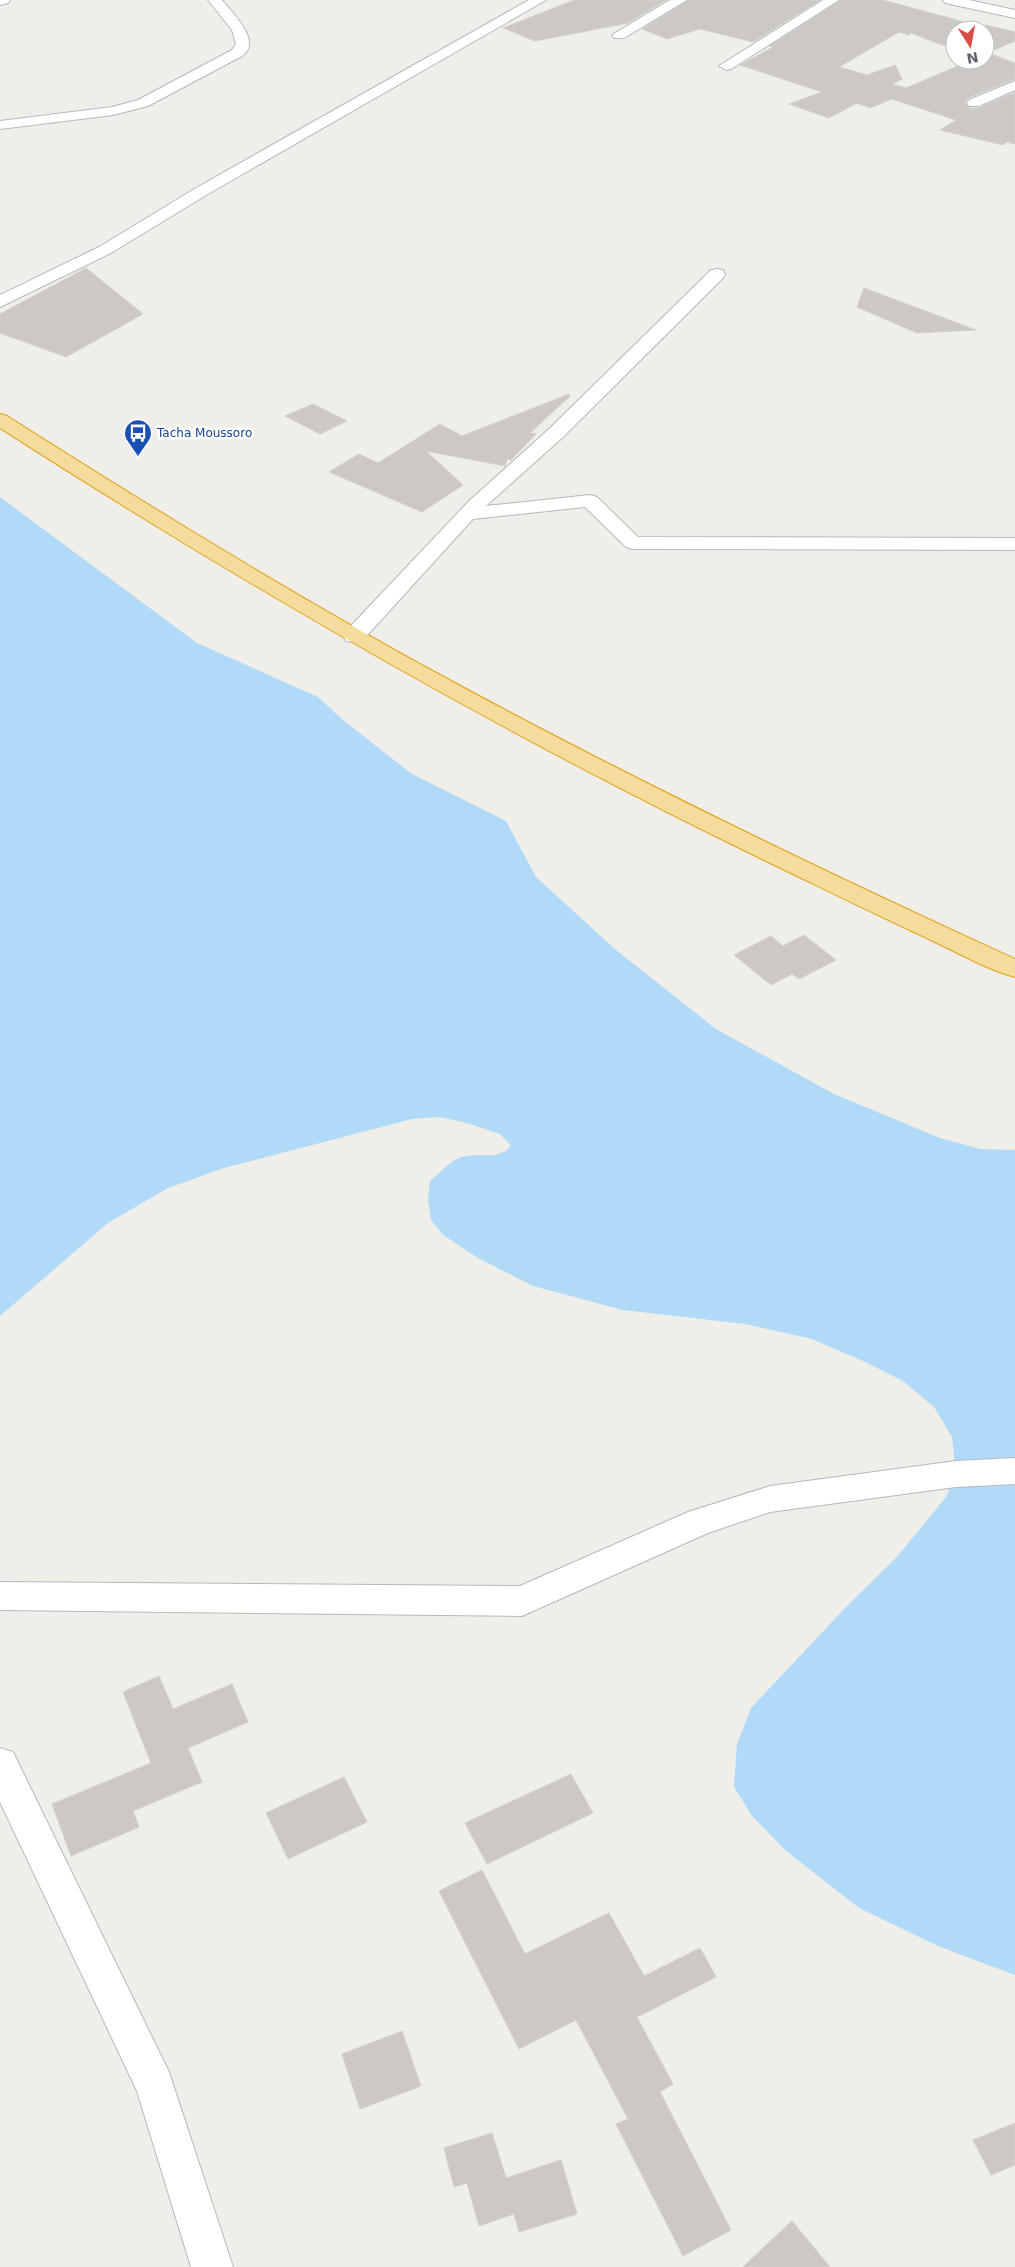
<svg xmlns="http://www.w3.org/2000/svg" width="1015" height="2267" font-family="'DejaVu Sans',sans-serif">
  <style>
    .water { fill: #b1daf8 }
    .building { fill: #ccc9c5; stroke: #d5d0c7 }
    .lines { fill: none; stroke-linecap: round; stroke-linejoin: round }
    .minor-casing { stroke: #b5b8bb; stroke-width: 2 }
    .highway-casing { stroke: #e39e16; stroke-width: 2 }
    .minor { fill: #fff; fill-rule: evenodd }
    .highway { fill: #f4dc9c; fill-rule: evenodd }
    .labels { text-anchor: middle; stroke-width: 5; stroke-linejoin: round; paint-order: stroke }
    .far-transit-label { font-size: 12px; fill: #164399; stroke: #fff; text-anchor: start }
  </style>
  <rect width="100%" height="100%" fill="#f0eee9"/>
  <path class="water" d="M0 497 197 643 318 697 343 720 412 774 506 821 536 877 616 950 716 1029 834 1094 940 1138 980 1149 1015 1150V1975L938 1946 859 1908 785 1850 752 1816 734 1787 737 1744 751 1708 846 1607 897 1557 946 1497 956 1474 952 1437 934 1407 903 1381 865 1362 812 1339 745 1324 623 1310 533 1286 478 1258 443 1235 431 1220 428 1200 430 1181C439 1174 449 1162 459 1158 476 1151 500 1162 511 1145L500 1134 467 1123 440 1117 412 1119 224 1168 168 1188 108 1223 0 1316Z"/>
  <g class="building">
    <path d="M574 0H666L628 23 535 41 503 28Z"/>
    <path d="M689 0H820L753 42 700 29 667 39 642 29Z"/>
    <path d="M841 0H883L983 27 986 25 1015 32V41L985 54V30H955V50L911 33 909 35 899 32 839 67 867 75 895 65 902 79 892 84 906 88 972 60H985V54L988 53 1015 63V79L968 98 965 102 969 108H979L1015 92V144L1007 142 1003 145 940 130 956 120 892 99 870 108 857 103 829 118 789 104 822 92 740 65 773 47 770 46Z"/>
    <path d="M86 268 143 314 66 357 0 333V314Z"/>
    <path d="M864 288 976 330 917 333 857 307Z"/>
    <path d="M569 394 570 396 530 433 536 434 511 460 507 459 505 466 426 451 463 485 422 512 329 472 359 454 378 463 440 424 462 436Z"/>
    <path d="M313 404 347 421 320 434 285 416Z"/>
    <path d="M804 935 836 960 799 979 792 974 771 985 734 955 771 936 783 946Z"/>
    <path d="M159 1676 173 1709 232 1684 248 1722 188 1748 202 1782 133 1811 139 1827 71 1856 52 1804 151 1763 123 1692Z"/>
    <path d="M571 1774 593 1813 487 1864 465 1823Z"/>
    <path d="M344 1777 367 1822 288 1859 266 1813Z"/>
    <path d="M482 1870 525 1954 609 1913 644 1976 700 1948 716 1977 637 2017 673 2084 660 2092 731 2230 683 2256 616 2124 628 2119 576 2020 519 2049 439 1891Z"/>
    <path d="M402 2031 421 2086 360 2109 342 2054Z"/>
    <path d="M1015 2123V2165L991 2175 973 2140Z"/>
    <path d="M492 2133 506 2178 561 2160 577 2214 519 2232 514 2214 479 2226 467 2183 454 2187 444 2148Z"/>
    <path d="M792 2221 830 2267H743L765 2246Z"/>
  </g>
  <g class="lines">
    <g class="minor-casing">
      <g id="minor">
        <path d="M0 0H10L8 3 0 5Z"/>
        <path d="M208 0H222C232 13 263 41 242 56L148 106 113 115 0 129V121L112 107 138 100 232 50 236 44 232 30Z"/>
        <path d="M529 0H546L208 194 111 253 0 307V295L99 247 196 188Z"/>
        <path d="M670 0H687L624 38H614L612 35Z"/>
        <path d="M823 0H839L731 69 726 70 719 66Z"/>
        <path d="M943 0H969L1015 10V18L945 3Z"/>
        <path d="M1015 81V90L979 106H969L967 103 969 100Z"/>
        <path d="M717 269 723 270 725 274 723 278 562 438 486 506 590 495 597 497 638 537 1015 538V550L633 549 626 547 585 507 473 519 362 641 354 642 346 641 343 636 346 631 469 501 548 430 711 270Z"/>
        <path d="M1015 1458V1484L956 1487 770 1512 708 1533 522 1616 0 1610V1582L520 1586 688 1512 770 1486 956 1461Z"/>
        <path d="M0 1748 13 1752 169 2072 233 2267H191L137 2091 0 1802Z"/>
      </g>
    </g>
    <g class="highway-casing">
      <path id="highway" d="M0 414 7 416C149 506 293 595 442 676 629 778 821 870 1015 959V977C988 970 961 954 935 942 879 916 824 889 768 862 501 733 249 588 0 428Z"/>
    </g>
    <use href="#minor" class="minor"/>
    <use href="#highway" class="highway"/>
  </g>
  <defs>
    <g id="bus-pin" transform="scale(1.4375)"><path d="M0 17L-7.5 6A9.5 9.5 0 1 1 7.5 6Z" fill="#1a4fb4" stroke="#fff"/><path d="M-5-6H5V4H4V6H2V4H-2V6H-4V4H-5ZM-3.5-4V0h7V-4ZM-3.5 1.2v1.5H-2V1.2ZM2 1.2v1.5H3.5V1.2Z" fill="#fff"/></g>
  </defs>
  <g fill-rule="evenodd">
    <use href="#bus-pin" x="138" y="433"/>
  </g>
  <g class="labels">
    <g class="far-transit-label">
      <text x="157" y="437">Tacha Moussoro</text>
    </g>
  </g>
  <g transform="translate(970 45) rotate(169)"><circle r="24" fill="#ffffff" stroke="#bfc1c2"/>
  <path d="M0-4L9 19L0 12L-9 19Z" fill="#da4d45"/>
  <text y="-8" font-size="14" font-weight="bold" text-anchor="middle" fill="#606367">N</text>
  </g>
</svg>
